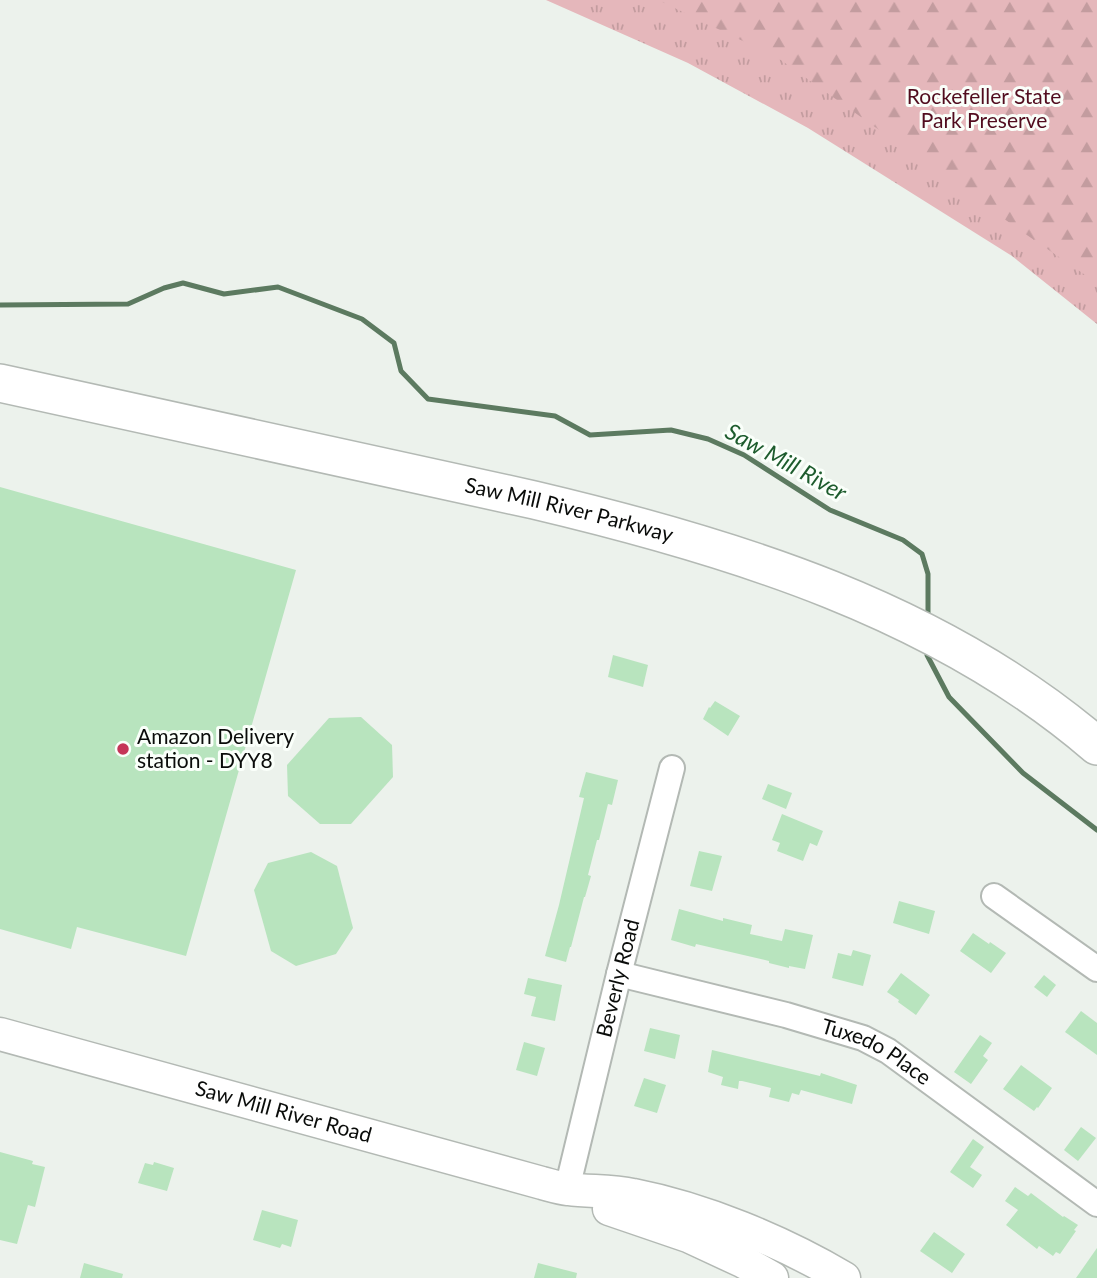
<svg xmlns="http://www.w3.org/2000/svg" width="1097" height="1278" font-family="Lato,sans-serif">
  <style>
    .grass { fill: url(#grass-tufts) }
    .forest { fill: url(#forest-firs) }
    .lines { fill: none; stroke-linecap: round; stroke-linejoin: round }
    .stream { stroke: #5c7a60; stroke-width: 5 }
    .building { fill: #b8e4be }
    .minor-casing { stroke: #b3b9b4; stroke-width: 28 }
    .major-casing { stroke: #b3b9b4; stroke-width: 35 }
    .highway-casing { stroke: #b3b9b4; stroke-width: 40 }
    .minor { stroke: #fff; stroke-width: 24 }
    .major { stroke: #fff; stroke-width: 32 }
    .highway { stroke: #fff; stroke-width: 37 }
    .poi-dot { fill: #c53558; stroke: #fafffa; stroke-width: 2.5 }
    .labels { text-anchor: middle; stroke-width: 6; stroke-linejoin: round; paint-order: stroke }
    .park-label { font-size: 21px; fill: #510c1e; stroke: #fafffa }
    .street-label { font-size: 21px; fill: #0a0c0a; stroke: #fafffa }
    .poi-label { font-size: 21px; fill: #0a0c0a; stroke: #fafffa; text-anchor: start }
    .water-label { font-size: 23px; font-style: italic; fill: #1d5c2d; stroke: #fafffa }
  </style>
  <defs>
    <pattern id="grass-tufts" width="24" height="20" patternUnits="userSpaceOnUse" patternTransform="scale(1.75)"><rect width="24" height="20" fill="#e5b7bb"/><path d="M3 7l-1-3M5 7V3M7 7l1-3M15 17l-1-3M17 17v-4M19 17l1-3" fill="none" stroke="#c39c9f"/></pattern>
    <pattern id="forest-firs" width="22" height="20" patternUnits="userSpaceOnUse" patternTransform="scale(1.75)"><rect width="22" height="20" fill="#e5b7bb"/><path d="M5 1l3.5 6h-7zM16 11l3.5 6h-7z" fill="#c39c9f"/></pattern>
  </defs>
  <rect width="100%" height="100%" fill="#ecf2ec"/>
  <path class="grass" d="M546 0H1097V324L1012 256 808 128 688 63Z"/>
  <path class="forest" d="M658 0H1097V283L1021 231 778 58Z"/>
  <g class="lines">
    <g class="stream">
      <path d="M0 305 128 304 164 288 183 283 224 294 278 287 362 319 394 343 401 371 428 399 555 416 590 435 671 430 708 439 744 455 830 510 903 540 922 554 928 574V619"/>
      <path d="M928 650 927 655 949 697 1023 773 1097 830"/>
    </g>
  </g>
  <g class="building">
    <path d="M0 487 296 570 186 956 77 927 71 949 0 929Z"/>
    <path d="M613 655 648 665 643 687 608 677Z"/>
    <path d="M715 701 740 716 728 736 703 719 709 707 710 708Z"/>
    <path d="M361 717 392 745 393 777 351 824H320L288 796 287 765 329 718Z"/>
    <path d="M586 772 618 780 612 805 608 804 599 840H597L588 875 591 876 585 897H584L571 947H570L566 962 545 956 559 905 584 798 579 797Z"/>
    <path d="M768 784 792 793 786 809 762 799Z"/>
    <path d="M782 814 823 831 817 846 810 843 803 861 777 851 780 843 772 840Z"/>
    <path d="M699 851 722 856 712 891 690 886Z"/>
    <path d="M311 852 337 866 353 928 336 954 296 966 271 951 254 890 268 863Z"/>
    <path d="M899 901 935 911 929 934 893 923Z"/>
    <path d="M679 909 723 921V918L752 925 750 934 782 941 785 929 813 935 805 969 789 966V968L769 963V961L696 944 695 947 671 940Z"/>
    <path d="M973 933 989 944 990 942 1006 953 991 973 960 951Z"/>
    <path d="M853 950 871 955 863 986 832 978 838 953 851 956Z"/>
    <path d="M901 973 930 995 916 1015 898 1002 899 1000 887 992Z"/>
    <path d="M1044 975 1056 985 1047 997 1034 987Z"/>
    <path d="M528 978 562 985 555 1021 531 1016 536 997 524 994Z"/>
    <path d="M1081 1011 1097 1023V1055L1065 1032Z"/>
    <path d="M650 1028 680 1035 675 1059 644 1051Z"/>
    <path d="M980 1035 992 1043 983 1056 988 1060 971 1084 954 1072Z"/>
    <path d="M524 1042 545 1048 537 1076 516 1070Z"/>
    <path d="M712 1050 820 1076 821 1073 857 1085 852 1104 801 1090 799 1095 792 1093 789 1102 769 1097 771 1088 742 1081H739L738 1089 721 1085 723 1077 708 1072Z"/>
    <path d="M1021 1065 1052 1088 1038 1108 1037 1107 1034 1111 1003 1089Z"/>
    <path d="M644 1078 666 1085 657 1113 634 1106Z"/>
    <path d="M1081 1127 1096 1138 1078 1161 1064 1150Z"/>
    <path d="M973 1139 984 1147 970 1167 982 1175 973 1188 950 1172Z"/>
    <path d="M0 1152 33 1161 32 1164 45 1167 35 1207 28 1205 17 1244 0 1240Z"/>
    <path d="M154 1162 174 1168 167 1191 138 1183 145 1163 153 1165Z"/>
    <path d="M1015 1187 1028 1196 1031 1193 1063 1217 1064 1216 1078 1225 1074 1230 1076 1231 1060 1254 1056 1252 1053 1256 1039 1246 1037 1249 1006 1225 1018 1210 1005 1201Z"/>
    <path d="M262 1210 298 1220 291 1247 282 1244 280 1248 253 1240Z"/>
    <path d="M934 1232 965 1254 952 1273 920 1251Z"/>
    <path d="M1097 1248V1278H1076Z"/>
    <path d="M84 1263 123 1274 122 1278H80Z"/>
    <path d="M538 1263 577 1273 576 1278H534Z"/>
  </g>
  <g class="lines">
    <g class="minor-casing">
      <g id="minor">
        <path d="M994 896 1097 969"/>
        <path id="s1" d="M619 974 786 1015 863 1038 888 1051 1097 1204"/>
        <path id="s2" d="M567 1189 619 974 672 768"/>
      </g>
    </g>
    <g class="major-casing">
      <g id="major">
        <path id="s3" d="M0 1034 542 1183C550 1185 559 1188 568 1189 590 1192 611 1190 633 1195 704 1209 781 1241 844 1278"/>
        <path d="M609 1209 688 1236 744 1262 772 1278"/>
      </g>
    </g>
    <g class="highway-casing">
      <g id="highway">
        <path id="s4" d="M0 383 534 500C733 547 939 610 1097 746"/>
      </g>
    </g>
    <use href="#minor" class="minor"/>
    <use href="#major" class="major"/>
    <use href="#highway" class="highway"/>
  </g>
  <circle class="poi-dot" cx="123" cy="749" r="7"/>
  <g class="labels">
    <g class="park-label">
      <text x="984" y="104">Rockefeller State<tspan x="984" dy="24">Park Preserve</tspan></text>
    </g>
    <g class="street-label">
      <text dy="7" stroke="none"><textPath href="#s4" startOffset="583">Saw Mill River Parkway</textPath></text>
      <text dy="7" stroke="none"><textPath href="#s2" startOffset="217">Beverly Road</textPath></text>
      <text dy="7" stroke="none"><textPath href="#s1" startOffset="270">Tuxedo Place</textPath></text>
      <text dy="7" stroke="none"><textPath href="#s3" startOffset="294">Saw Mill River Road</textPath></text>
    </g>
    <g class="poi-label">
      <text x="137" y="744">Amazon Delivery<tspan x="137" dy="24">station - DYY8</tspan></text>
    </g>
    <g class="water-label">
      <text transform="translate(786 462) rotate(29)" y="8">Saw Mill River</text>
    </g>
  </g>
</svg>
